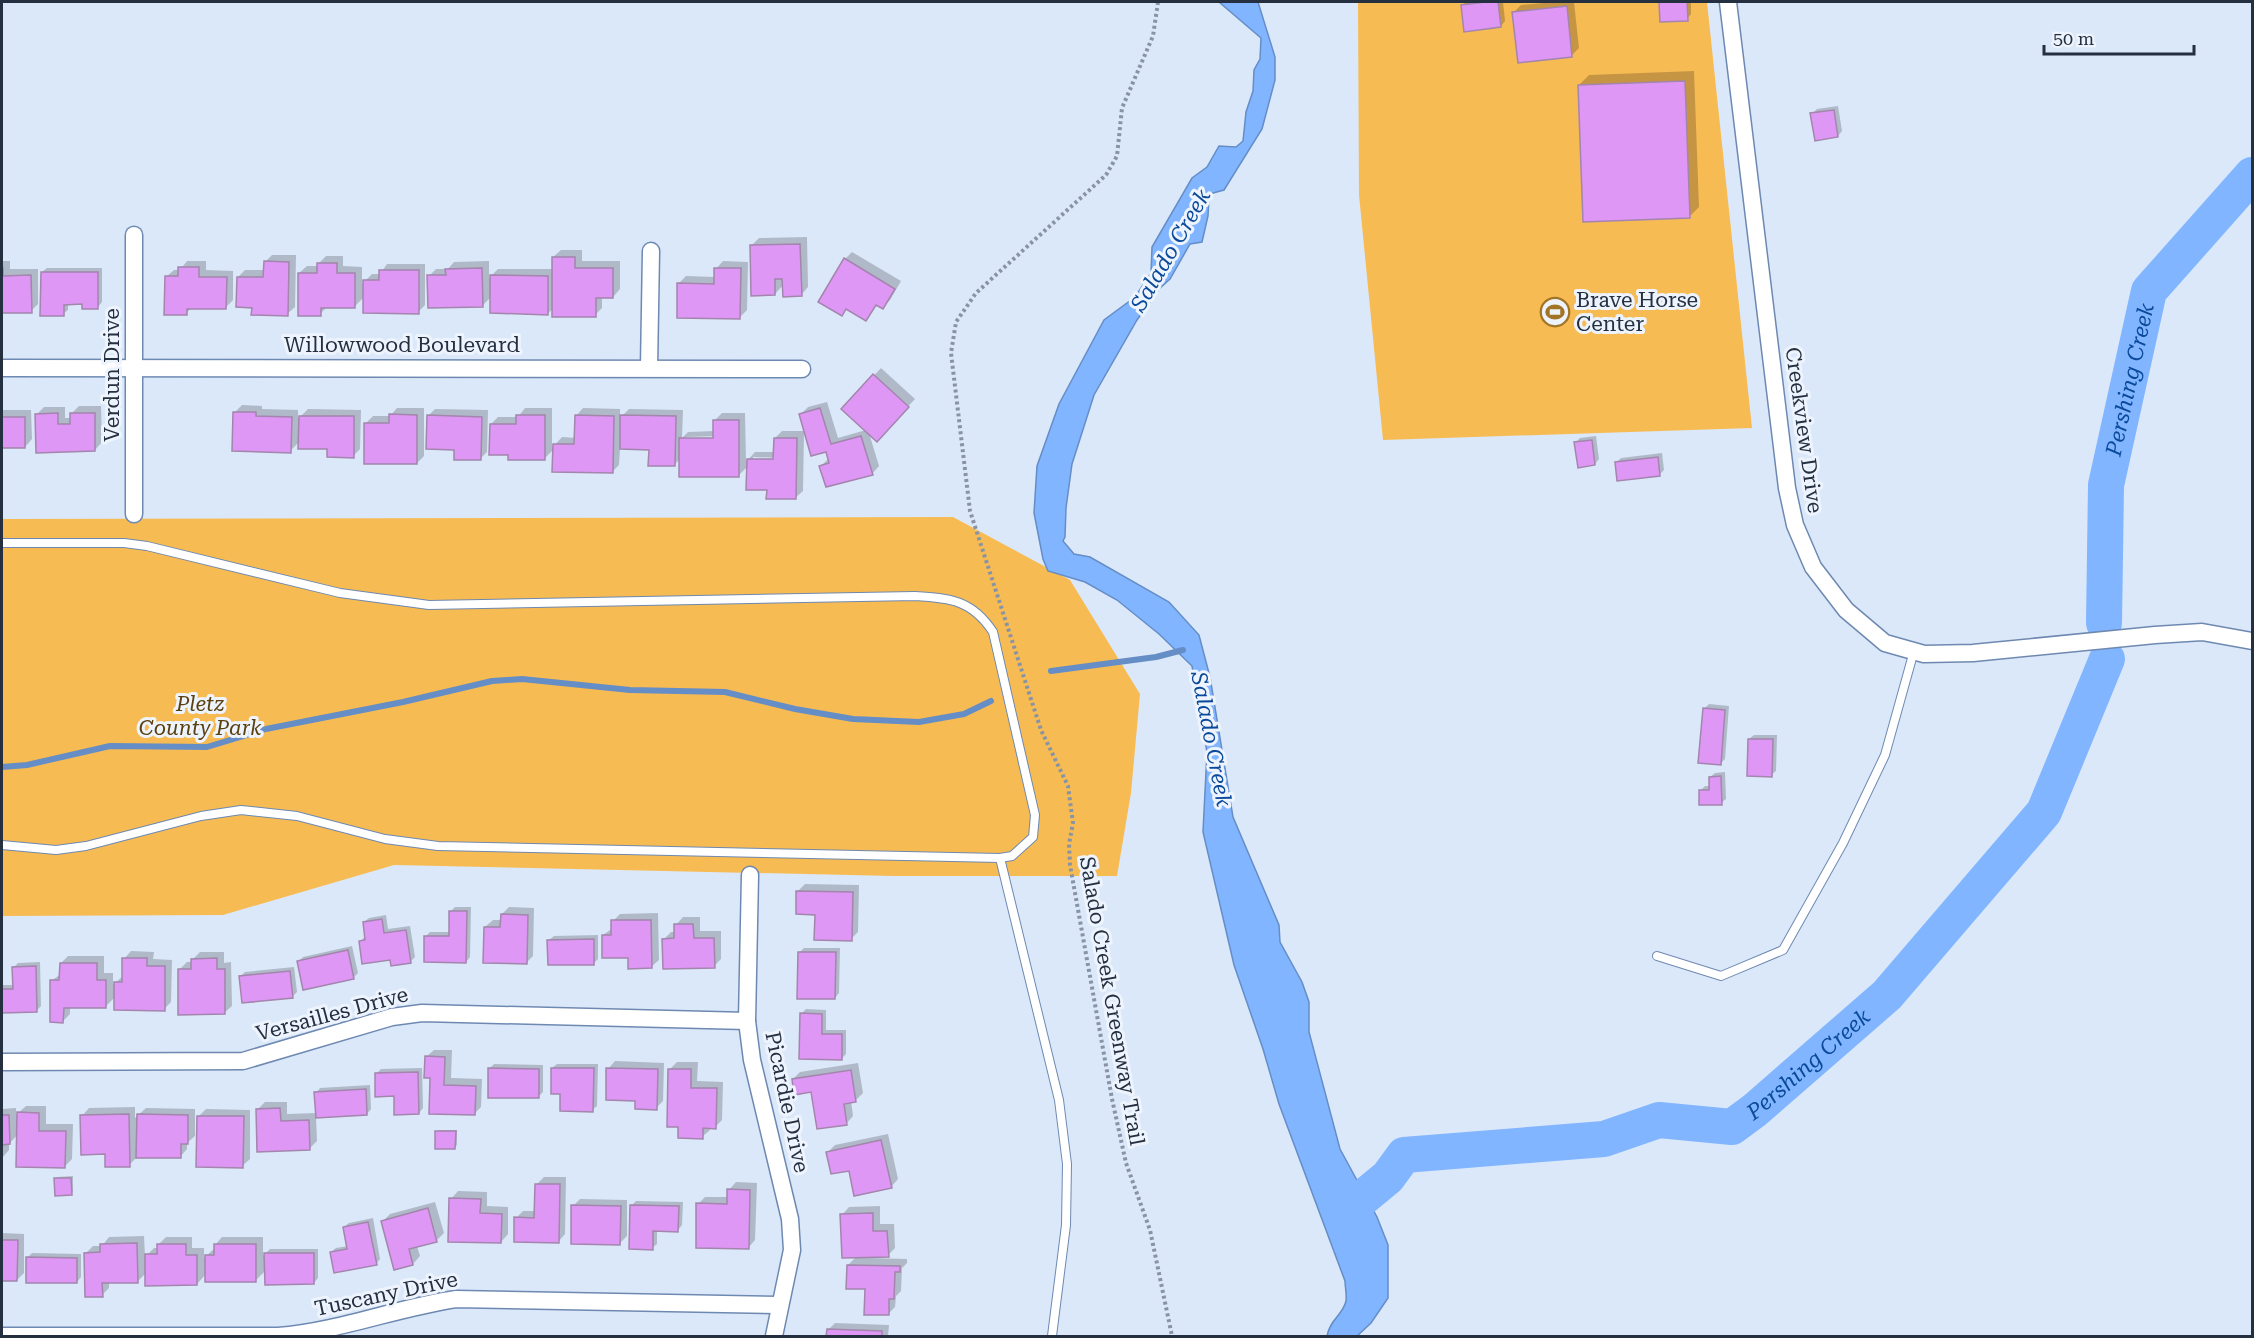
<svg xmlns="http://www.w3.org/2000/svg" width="2254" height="1338" font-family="'Roboto Serif',serif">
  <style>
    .green { fill: #f7bb54 }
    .water { fill: #81b5ff; stroke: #658dc6; stroke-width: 1.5 }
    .shadow { fill: #0003; fill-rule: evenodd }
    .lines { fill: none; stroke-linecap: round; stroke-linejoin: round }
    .stream { stroke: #658dc6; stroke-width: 6 }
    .river { stroke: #81b5ff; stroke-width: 36 }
    .building { fill: #df97f6; stroke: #a385ad; stroke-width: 1.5 }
    .lane-casing { stroke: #6e89b1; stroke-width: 10 }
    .street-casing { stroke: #6e89b1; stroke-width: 19 }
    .path { stroke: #8894a5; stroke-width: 4; stroke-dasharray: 3 3; stroke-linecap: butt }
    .lane { stroke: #fff; stroke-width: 8 }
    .street { stroke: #fff; stroke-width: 16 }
    .labels { text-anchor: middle; stroke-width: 6; stroke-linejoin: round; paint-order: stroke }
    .poi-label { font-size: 21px; fill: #242f40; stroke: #eef4fd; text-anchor: start }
    .street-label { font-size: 21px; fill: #242f40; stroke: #eef4fd }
    .park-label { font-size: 21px; font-style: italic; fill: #5b4010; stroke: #eef4fd }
    .water-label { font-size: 22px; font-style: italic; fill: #0b4a9a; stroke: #eef4fd }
  </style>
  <rect width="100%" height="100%" fill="#dbe8f9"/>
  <g class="green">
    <path d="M1358 2H1707L1752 428 1383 440 1359 195Z"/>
    <path d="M953 517 1070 580 1140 694 1131 793 1117 876H894L394 865 223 915 2 916V519Z"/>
  </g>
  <path class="water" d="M1219 2H1258L1275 57V80L1262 129 1224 190 1213 193 1209 198 1208 216 1202 242 1190 244 1170 279 1159 289 1137 320 1094 395 1072 464 1066 508 1065 537 1063 541 1074 554 1090 557 1169 602 1199 635 1210 677 1233 817 1279 925 1280 942 1302 982 1309 1002V1032L1340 1149 1377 1217 1388 1245V1298L1371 1323 1357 1336H1327C1330 1319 1343 1315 1346 1301 1347 1295 1345 1287 1345 1281L1279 1104 1263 1049 1234 965 1203 832 1207 752 1192 666 1159 634 1117 600 1085 582 1048 571 1043 559 1034 513 1037 466 1059 404 1104 320 1135 297 1151 273 1152 247 1192 178 1207 167 1219 146 1236 147 1243 141 1246 112 1253 91 1254 70 1260 59 1261 38Z"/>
  <g class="shadow">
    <path d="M1466 2H1503L1505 21 1501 26 1463 5Z"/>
    <path d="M1554 2H1574L1579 48 1572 55 1514 12 1521 5Z"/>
    <path d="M1660 2H1691V14L1687 19 1661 20Z"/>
    <path d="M1694 71 1699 207 1689 217 1579 85 1589 75Z"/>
    <path d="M1838 106 1842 131 1838 136 1812 114 1817 109Z"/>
    <path d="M807 237 808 287 801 295 784 284 775 294 752 245 759 238Z"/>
    <path d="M561 250H582V261H620V289L613 297H602V308L595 315 554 308 547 314 491 297 483 305 429 276 436 269H448L454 262 489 261V278L498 269H553V257Z"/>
    <path d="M852 252 901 281 890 300 883 307 878 304 866 319 848 308 842 314 845 259Z"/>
    <path d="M272 255H296L295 307 287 314 253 306 238 277 245 270H265V262Z"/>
    <path d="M326 256H343V266L362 267V284L372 274H380L387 264H425V305L418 312 364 297 354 307 328 306 320 314 299 273 307 266H319V263Z"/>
    <path d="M2 261H10V269H38V304L31 311 2 312Z"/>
    <path d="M187 261H206V270L233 271V300L226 307H193L186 313 166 277 174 270H180Z"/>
    <path d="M723 261 748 262 747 310 740 317 679 283 686 276 716 277V269Z"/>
    <path d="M47 268H102V302L98 307 84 303H68V310L63 314 42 272Z"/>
    <path d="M881 368 915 399 884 432 869 433 879 466 872 474 821 466 829 458 827 450 801 414 808 407 827 402 838 438 866 430 843 409Z"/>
    <path d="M242 405 262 406V409L298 410V419L308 409 361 410 360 449 353 456 300 441 290 451 235 412Z"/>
    <path d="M79 406H101L102 442 95 450 37 414 44 407H65V418H71V414Z"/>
    <path d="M397 408H424V456L417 463 366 423 373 416H390Z"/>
    <path d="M525 408H552V448L562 437 576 438V416L583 408 620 409V418L629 409 683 410 682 438 688 432 715 431V420L722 413H745L746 462 755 452H775V438L782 431H804L803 491 795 498 768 489 748 466 738 476 681 458 674 465 650 448H620L619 465 612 472 554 449 544 459 510 454 491 424 498 417H518ZM721 436V439L686 440V437ZM753 457 781 458V461L753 460Z"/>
    <path d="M435 409 488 410 487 452 480 459 455 448 428 416Z"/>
    <path d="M2 410H31L32 439 25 447H2Z"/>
    <path d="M1596 436 1599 459 1595 464 1575 443 1580 438Z"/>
    <path d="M1662 453 1664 470 1660 474 1616 463 1621 458Z"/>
    <path d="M1709 704 1729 706 1725 759 1720 764 1704 709Z"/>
    <path d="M1754 735H1777L1776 771 1771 775 1749 739Z"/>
    <path d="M1725 772 1726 799 1721 803 1701 790 1705 786H1710V777L1715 773Z"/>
    <path d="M805 884 859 885 858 932 851 939 816 913 798 891Z"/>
    <path d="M455 907H471L470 957 466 962 426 936 430 932H451V911Z"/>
    <path d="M509 907 534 908 533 956 526 963 485 927 493 920H502V914Z"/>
    <path d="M658 913 659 960 651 967 629 956 603 935 613 928V921L620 914Z"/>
    <path d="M386 915 388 929 410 926 415 957 410 962 391 959 360 941 365 937 364 922 369 918Z"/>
    <path d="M683 917H700V931H721V959L714 966 664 939 671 932H676V925Z"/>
    <path d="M598 935V959L594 963 549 940 554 936Z"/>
    <path d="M352 946 358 973 353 978 298 962 303 957Z"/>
    <path d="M804 948H840L839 993 835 998 799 953Z"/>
    <path d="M131 951 154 952 153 959 172 960 171 1002 164 1009 115 997 106 1006H70V1014L63 1021 51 981 61 974V963L68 956H104V973H113V985L124 975V959Z"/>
    <path d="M200 952H224V963L231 962 232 1006 224 1013 179 970 187 962H193V959Z"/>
    <path d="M40 962 41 1006 36 1011H2V985H14V967L18 963Z"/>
    <path d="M294 967 297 992 292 997 241 976 245 972Z"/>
    <path d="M806 1009 826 1010V1030H846V1054L841 1059 801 1014Z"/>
    <path d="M434 1050H452L451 1078 482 1079 481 1107 474 1114 432 1077 426 1057Z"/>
    <path d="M615 1061 664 1063 663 1101 656 1108 637 1100 608 1069Z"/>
    <path d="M677 1062H698L697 1081 723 1082 722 1120 715 1127H710V1130L702 1137 680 1126 670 1069Z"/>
    <path d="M858 1063 863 1093 855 1101H851L853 1116 846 1124 812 1090 793 1079 800 1072Z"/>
    <path d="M494 1064 543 1065V1092L538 1097 489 1069Z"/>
    <path d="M557 1064H598L597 1106 592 1110 562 1093 552 1068Z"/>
    <path d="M422 1068 423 1108 419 1113 395 1095 376 1074 381 1069Z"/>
    <path d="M370 1085 371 1109 367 1114 316 1117 317 1141 309 1149 257 1110 265 1102H287V1114L317 1113 316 1093 320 1088Z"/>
    <path d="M26 1106H46V1124H73L72 1159 65 1166 18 1134 9 1144V1150L2 1158V1109L16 1108V1115Z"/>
    <path d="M135 1107V1118L146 1108 195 1109V1136L187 1143V1149L180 1157 136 1158 129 1165 107 1153 82 1116 89 1108Z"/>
    <path d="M206 1109 250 1110V1159L242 1166 199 1116Z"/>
    <path d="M439 1130H457V1145L455 1147 437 1132Z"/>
    <path d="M888 1134 898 1179 891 1187 850 1169 828 1152 835 1145Z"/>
    <path d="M73 1176V1192L71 1194 56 1179 57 1177Z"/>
    <path d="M544 1177H566L565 1234 558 1242 516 1218 523 1211H536L537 1184Z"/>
    <path d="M736 1182 757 1183 755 1240 748 1248 698 1204 705 1197H729V1190Z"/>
    <path d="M458 1191 487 1192V1206L508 1207V1234L501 1242 451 1199Z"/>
    <path d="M580 1199 627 1200V1236L620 1243 573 1206Z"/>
    <path d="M636 1201 683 1202 682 1225 678 1230H657V1244L652 1248 631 1206Z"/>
    <path d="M435 1202 444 1233 436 1241 417 1246 420 1256 413 1264 383 1221 390 1214Z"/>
    <path d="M880 1206V1224H894L895 1248 888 1255 869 1256V1258L907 1259V1263L902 1268 901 1291 896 1296 895 1307 888 1314 848 1265 857 1256 842 1215 849 1207Z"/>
    <path d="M373 1218 380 1259 376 1264 331 1252 336 1248 348 1246 344 1227 349 1223Z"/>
    <path d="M2 1233 24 1234V1273L17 1280H2Z"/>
    <path d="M144 1236 145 1257 154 1248H158V1245L166 1237H192V1248H204V1258L215 1248V1245L222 1237H263V1256L270 1249H318V1278L314 1283 266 1270 256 1280 206 1274 197 1284 147 1272 138 1281 109 1282V1288L102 1295 86 1253 93 1246H102L109 1237Z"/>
    <path d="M32 1253 81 1254V1277L77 1282 27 1258Z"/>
    <path d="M835 1323 889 1325 888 1336H828V1330Z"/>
  </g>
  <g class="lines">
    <g class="stream">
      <path d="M1051 671 1156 657 1183 650"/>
      <path d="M2 767 27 765 110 746 207 747 266 729 403 702 492 681 522 679 630 690 725 692 795 709 853 719 919 722 964 714 991 701"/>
    </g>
    <g class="river">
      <path id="s1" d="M2104 623 2106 485 2149 291 2252 175"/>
      <path id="s2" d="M1348 1210 1388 1177 1404 1155 1604 1139 1659 1120 1732 1127 1755 1110 1887 995 2044 812 2107 659"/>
    </g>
  </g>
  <g class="building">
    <path d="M1485 2H1498L1501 27 1464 32 1461 5Z"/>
    <path d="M1659 2H1687L1688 21 1660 22Z"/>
    <path d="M1567 6 1572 57 1518 63 1512 12Z"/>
    <path d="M1685 81 1690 218 1583 222 1578 85Z"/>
    <path d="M1834 110 1838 137 1815 141 1810 113Z"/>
    <path d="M800 244 802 296 783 297 782 279H775V295L751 296 750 245Z"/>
    <path d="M552 257H575V268H613V298H596V317H552Z"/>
    <path d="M844 258 895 289 883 309 876 305 866 321 846 309 842 316 818 302Z"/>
    <path d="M264 261 289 262 288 316 251 315 252 308 236 307 237 277H263Z"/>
    <path d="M317 263H337V273H355V308H321V316H298V273H317Z"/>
    <path d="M178 267H199V277H227L226 309H187V315H164L165 276H178Z"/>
    <path d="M2 268H3V276L31 275 32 313H2Z"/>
    <path d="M482 268 483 307 428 308 427 275H446L445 269Z"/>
    <path d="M714 268H741L740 319 677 318V283L714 284Z"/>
    <path d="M379 270H419V314L363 313V280H379Z"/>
    <path d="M41 272H98V309H82V304L64 305V316H40Z"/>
    <path d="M490 275 548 276V315L490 313Z"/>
    <path d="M873 374 909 407 877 442 841 409Z"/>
    <path d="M820 408 831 444 861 436 873 475 826 487 819 466 829 463 826 452 811 456 799 414Z"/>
    <path d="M233 412H256V416L292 417 291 453 232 451Z"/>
    <path d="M58 413V424H70V413H95V451L36 453 35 414Z"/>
    <path d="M389 414 417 415V464H364V423H389Z"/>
    <path d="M427 415 482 417 481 460H454V450L426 449Z"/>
    <path d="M516 415H545V460H508V455H489L490 424H516Z"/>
    <path d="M575 415 614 416 613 473 552 472 553 444H574Z"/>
    <path d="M620 415 676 416 675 466H648L649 450 620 449Z"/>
    <path d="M299 416H354V458L327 457V449H298Z"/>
    <rect x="2" y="417" width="23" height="31"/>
    <path d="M713 420H739V477H679V438H713Z"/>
    <path d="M774 438H797L796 499H766L767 490H746L747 459H773Z"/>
    <path d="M1592 440 1595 465 1578 468 1574 442Z"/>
    <path d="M1658 457 1660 476 1617 481 1615 462Z"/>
    <path d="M1703 708 1725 710 1721 765 1698 763Z"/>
    <path d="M1748 739H1773L1772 777 1747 776Z"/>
    <path d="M1721 776 1722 805H1699V790H1709V777Z"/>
    <path d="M796 891 853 892 852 941 814 940 815 915 796 914Z"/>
    <path d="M449 911H467L466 963 424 962V936H449Z"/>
    <path d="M501 914 528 915 527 964 483 963 484 927H500Z"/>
    <path d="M382 919 384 933 406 930 411 963 391 966 390 960 362 964 359 941 365 940 363 922Z"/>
    <path d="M611 920H651L652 968 628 969V958H602V935H611Z"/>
    <path d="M674 924H693L694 938H714L715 968 663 969 662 939 674 938Z"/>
    <path d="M594 939V965H548L547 940Z"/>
    <path d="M348 950 354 979 303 990 297 961Z"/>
    <path d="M798 952H836L835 999H797Z"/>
    <path d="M122 958H147V966H165V1011L114 1010V982H122Z"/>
    <path d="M217 958V969H225V1014L178 1015V969H191V959Z"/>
    <path d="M60 963H97V980H106V1008H64L63 1023 50 1022V980H59Z"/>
    <path d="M36 966 37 1012 2 1013V989H13L12 967Z"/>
    <path d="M290 971 293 998 242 1003 239 976Z"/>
    <path d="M800 1013 822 1014V1034H842V1060L799 1059Z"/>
    <path d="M425 1056 445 1057 444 1085 476 1086 475 1115 429 1114 430 1078H424Z"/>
    <path d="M488 1068 539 1069V1098H488Z"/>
    <path d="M551 1068H594L593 1112 560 1111V1094H551Z"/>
    <path d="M606 1068 658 1069 657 1110 635 1109V1101L606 1100Z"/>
    <path d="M668 1069H691V1088H717L716 1129 703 1128V1139L678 1138V1127H667Z"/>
    <path d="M851 1070 856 1102 844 1104 847 1125 817 1129 811 1092 794 1095 792 1079Z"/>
    <path d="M418 1072 419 1114 394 1115V1096L375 1097V1073Z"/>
    <path d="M366 1089 367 1115 316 1118 314 1092Z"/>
    <path d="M280 1108 281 1121 309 1120 310 1150 257 1152 256 1109Z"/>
    <path d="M17 1112 39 1113V1131H66L65 1168 16 1167Z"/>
    <path d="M129 1114 130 1167H105V1154L81 1155 80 1115Z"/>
    <path d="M137 1114 188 1115V1144H181V1158H136Z"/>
    <path d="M2 1115H9L10 1144 2 1145V1159Z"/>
    <path d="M197 1116H244L243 1168 196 1167Z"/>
    <path d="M435 1131H456L455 1149H435Z"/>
    <path d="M881 1140 892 1188 854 1196 849 1171 831 1174 826 1152Z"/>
    <path d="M54 1178H71L72 1195 55 1196Z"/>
    <path d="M535 1184H560L559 1243 514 1242V1217L534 1218Z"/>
    <path d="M727 1189 750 1190 749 1249 696 1248V1203L727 1204Z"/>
    <path d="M449 1198 481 1199 480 1213 502 1214 501 1243 448 1242Z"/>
    <path d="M571 1205 621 1206 620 1245 571 1244Z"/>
    <path d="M630 1205 679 1206 678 1232 653 1231V1250L629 1249Z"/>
    <path d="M428 1208 437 1242 409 1249 413 1265 394 1270 381 1221Z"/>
    <path d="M873 1213V1231H887L889 1257 842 1258 840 1214Z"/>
    <path d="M368 1222 377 1265 334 1273 330 1252 347 1249 343 1227Z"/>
    <path d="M2 1240H18L17 1281H2Z"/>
    <path d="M137 1243 138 1283H102L103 1297H85L84 1253 100 1252V1244Z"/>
    <path d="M157 1244H186V1255H197V1285L145 1286V1254H157Z"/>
    <path d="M214 1244H256V1282H205V1255H214Z"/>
    <path d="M264 1253H314V1284L265 1285Z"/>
    <path d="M26 1257 77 1258V1283H26Z"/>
    <path d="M847 1265 900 1266V1272H895L894 1299H889V1315H864L865 1289H846Z"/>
    <path d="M827 1329 882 1331V1336H826Z"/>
  </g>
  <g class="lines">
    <g class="lane-casing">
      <g id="lane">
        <path d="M2 543H124L147 546 340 593 429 605 915 596C950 598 972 600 993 632L1035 815 1033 837 1012 856 1000 858 438 846 385 839 297 816 241 810 201 816 86 846 56 850 2 845"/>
        <path d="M1000 858 1059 1100 1067 1164 1066 1225 1052 1336"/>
        <path d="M1657 956 1721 976 1783 950 1843 843 1885 755 1914 651"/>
      </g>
    </g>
    <g class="street-casing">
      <g id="street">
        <path d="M1728 2 1787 488 1795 525 1813 567 1846 610 1885 643 1924 654 1973 653 2155 635 2202 632 2252 641"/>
        <path d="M134 235V514"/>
        <path d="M2 368 802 369"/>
        <path d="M649 368 651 251"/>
        <path d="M750 875 747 1021 752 1060 790 1219 792 1250 774 1336"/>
        <path d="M2 1062 243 1061 392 1017 422 1013 747 1021"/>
        <path d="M2 1336H278C339 1331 396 1308 456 1299L779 1305"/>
      </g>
    </g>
    <path class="path" d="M1158 2 1153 36 1122 108 1117 156 1106 175 976 293 956 322 951 353 970 511 1041 730 1068 786 1073 823 1069 844 1070 865 1112 1099 1126 1163 1150 1230 1172 1336"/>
    <use href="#lane" class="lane"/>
    <use href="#street" class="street"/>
  </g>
  <defs>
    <g id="stadium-ring" transform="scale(1.5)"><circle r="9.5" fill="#eef4fd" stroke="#a27526" stroke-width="1.5"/><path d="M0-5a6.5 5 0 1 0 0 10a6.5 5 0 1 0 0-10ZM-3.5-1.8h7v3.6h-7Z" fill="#a27526"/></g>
  </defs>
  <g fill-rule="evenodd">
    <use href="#stadium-ring" x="1555" y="312"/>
  </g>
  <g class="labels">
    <g class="poi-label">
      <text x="1576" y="307">Brave Horse<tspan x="1576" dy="24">Center</tspan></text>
    </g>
    <g class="street-label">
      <text x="402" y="352">Willowwood Boulevard</text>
      <text transform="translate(112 375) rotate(-90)" y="7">Verdun Drive</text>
      <text transform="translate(1804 430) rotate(82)" y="7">Creekview Drive</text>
      <text transform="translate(1112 1001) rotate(80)" y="7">Salado Creek Greenway Trail</text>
      <text transform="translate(332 1014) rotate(-15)" y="7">Versailles Drive</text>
      <text transform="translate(787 1102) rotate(78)" y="7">Picardie Drive</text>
      <text transform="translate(386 1294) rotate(-12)" y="7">Tuscany Drive</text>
    </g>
    <g class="park-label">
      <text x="200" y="711">Pletz<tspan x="200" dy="24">County Park</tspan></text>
    </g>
    <g class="water-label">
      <text transform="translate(1170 250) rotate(-60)" y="8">Salado Creek</text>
      <text dy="8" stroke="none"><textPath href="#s1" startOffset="246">Pershing Creek</textPath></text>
      <text transform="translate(1212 739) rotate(79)" y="8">Salado Creek</text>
      <text dy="8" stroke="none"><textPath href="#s2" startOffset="510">Pershing Creek</textPath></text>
    </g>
  </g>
  <rect width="2254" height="1338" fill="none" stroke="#242f40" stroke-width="6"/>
  <path d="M2044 45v9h150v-9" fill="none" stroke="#242f40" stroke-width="3"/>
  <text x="2053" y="45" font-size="18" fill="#242f40" stroke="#eef4fd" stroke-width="4.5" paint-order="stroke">50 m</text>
</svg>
